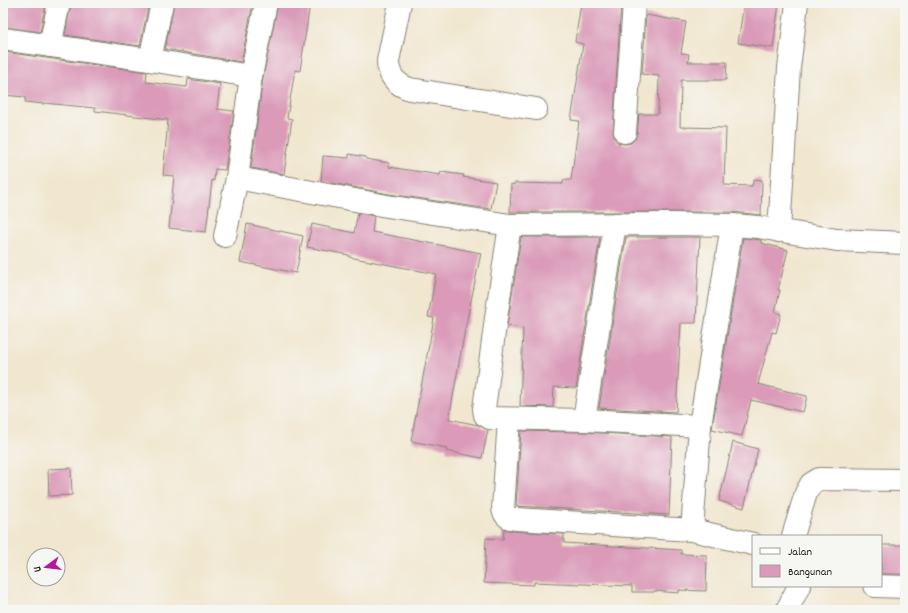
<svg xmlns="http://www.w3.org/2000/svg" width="908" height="613" font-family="Dekko,sans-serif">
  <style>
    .building { fill: #da9ab8 }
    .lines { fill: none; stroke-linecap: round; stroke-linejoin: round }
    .minor-casing { stroke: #868276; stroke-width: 24 }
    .minor { stroke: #fff; stroke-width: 22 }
  </style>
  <rect width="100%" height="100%" fill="#f6f6f2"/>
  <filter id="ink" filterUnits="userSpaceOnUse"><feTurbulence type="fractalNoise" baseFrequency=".025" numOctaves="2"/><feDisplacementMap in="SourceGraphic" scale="8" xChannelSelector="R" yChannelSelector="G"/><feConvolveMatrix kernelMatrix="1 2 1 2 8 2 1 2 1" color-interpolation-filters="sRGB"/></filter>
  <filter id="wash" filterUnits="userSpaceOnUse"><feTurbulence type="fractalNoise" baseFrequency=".012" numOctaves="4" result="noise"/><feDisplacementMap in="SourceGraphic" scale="16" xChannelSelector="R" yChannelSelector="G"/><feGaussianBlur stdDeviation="0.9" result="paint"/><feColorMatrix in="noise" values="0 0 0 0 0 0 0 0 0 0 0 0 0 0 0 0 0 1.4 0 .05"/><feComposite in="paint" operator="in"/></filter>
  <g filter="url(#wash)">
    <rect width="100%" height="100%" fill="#f1e7d0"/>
    <g id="blocks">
      <g class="building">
        <path d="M3 3H46L40 32 3 27Z"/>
        <path d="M71 3H149L140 46 65 35Z"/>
        <path d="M174 3H253L241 62 165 49Z"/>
        <path d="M278 3H310L300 71 295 70 287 118 292 119 284 174 251 168 263 78Z"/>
        <path d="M581 3H621L613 131 614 138 618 143 625 144 631 143 635 139 637 133 639 114H658L659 76 642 74 646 15 686 22 681 53 689 54 688 62H727L726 80H681L680 127 726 128 724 185 752 186 754 179 762 180 761 215 732 212H510L511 184 514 185V183L563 184V180H571L579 121 571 120 583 44 575 42Z"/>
        <path d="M744 3H779L773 48 738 43Z"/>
        <path d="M3 52 147 72 146 82 187 87 188 79 220 84 217 109 234 111 225 170 215 169 214 181 212 180 206 232 169 228 174 176 163 175 168 120 95 111V108L44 103V104L25 102V97L3 95Z"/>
        <path d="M349 154 366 157V159L389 163V167L440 175 441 172 464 175 463 177 496 182 491 209 389 194 321 181 323 156 349 158Z"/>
        <path d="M358 213 374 216 372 232 481 253 465 329 449 419 478 425 488 430 482 458 446 451 447 448 411 441 434 318 428 317 436 274 349 257V255L307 247 312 224 354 233Z"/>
        <path d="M247 224 303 236 296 273 240 262Z"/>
        <path d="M521 237H600L576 388 554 387 553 407 520 406 523 328 507 326Z"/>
        <path d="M626 237H700L696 323H681L676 412 599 408Z"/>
        <path d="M743 238 761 240V243L788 250 778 290H780L775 312 781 314 776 333 772 332 758 384 807 396 803 412 751 400 742 436 712 429Z"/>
        <path d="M521 431 584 432 672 437 669 515 516 506Z"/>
        <path d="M733 442 758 449 744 508 719 501Z"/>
        <path d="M71 468 72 495 49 496 48 469Z"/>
        <path d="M504 529 514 531 564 534V543L681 550V554L707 555 706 591 679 590V593L654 591V592H632V586L607 585 534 582V585L484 583 486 538 503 539Z"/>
        <path d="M881 545H904L903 574H881Z"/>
      </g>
    </g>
  </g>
  <g filter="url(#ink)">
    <use href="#blocks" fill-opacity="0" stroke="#868276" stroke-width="1"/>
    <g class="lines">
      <g class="minor-casing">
        <g id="minor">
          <path d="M400 3 388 61C388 75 396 85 410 89L536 109"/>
          <path d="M3 39 150 60 251 76"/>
          <path d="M50 46 59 3"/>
          <path d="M150 60 162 3"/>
          <path d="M625 132 634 3"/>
          <path d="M237 178 387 206 510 225 669 224 732 225 758 227 837 240 905 243"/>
          <path d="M510 225 496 318 484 409 485 415 490 418 584 420 700 426"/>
          <path d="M779 231 789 68 797 3"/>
          <path d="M225 236 237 178 251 76 266 3"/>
          <path d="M509 419 503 509C505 517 510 519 517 519L692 530 753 544"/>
          <path d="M584 420 615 224"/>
          <path d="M692 530 700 426 732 225"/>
          <path d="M793 536 806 493 811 484 819 479 905 480"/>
          <path d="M875 586 905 587"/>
          <path d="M787 610 799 586"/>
        </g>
      </g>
      <use href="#minor" class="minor"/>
    </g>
  </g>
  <rect width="908" height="613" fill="none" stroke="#f6f6f2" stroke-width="16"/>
  <rect x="752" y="535" width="130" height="52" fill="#f6f6f2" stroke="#9f9f9c"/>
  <rect x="760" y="548" width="20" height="6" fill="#ffffff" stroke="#9f9f9c"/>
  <text x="788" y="555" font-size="12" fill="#1c1c1c">Jalan</text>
  <rect x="760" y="565" width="20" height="12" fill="#da9ab8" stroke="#9f9f9c"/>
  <text x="788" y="575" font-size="12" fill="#1c1c1c">Bangunan</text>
  <g transform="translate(46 567) rotate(255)"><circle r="19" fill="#f6f6f2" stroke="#9f9f9c"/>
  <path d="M0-3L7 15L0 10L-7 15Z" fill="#b5179e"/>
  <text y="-6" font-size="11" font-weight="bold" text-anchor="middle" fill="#1c1c1c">U</text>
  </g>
</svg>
